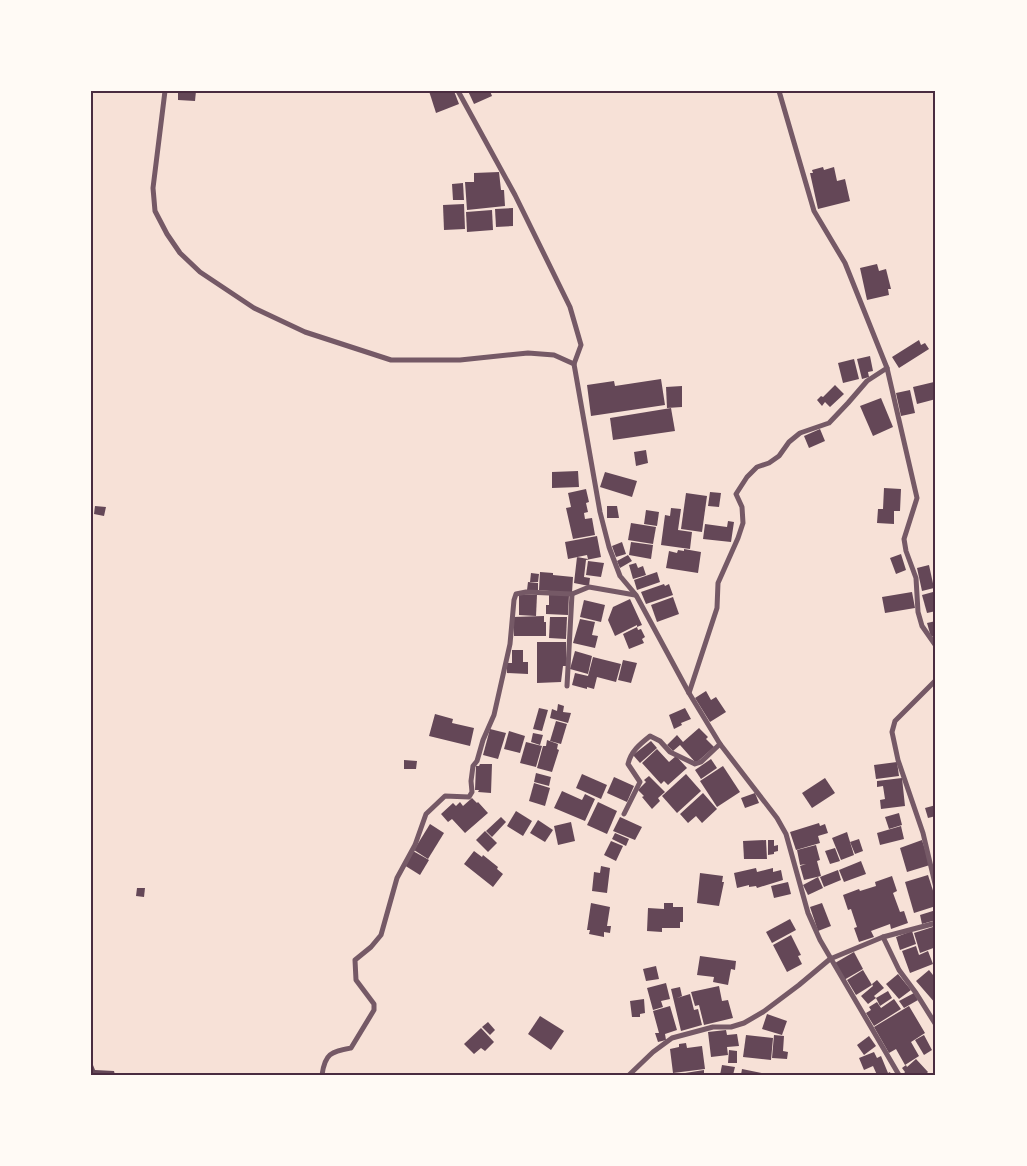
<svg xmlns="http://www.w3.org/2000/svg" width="1027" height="1166" font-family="Barlow,sans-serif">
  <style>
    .building { fill: #644757 }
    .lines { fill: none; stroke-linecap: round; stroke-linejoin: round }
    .minor { stroke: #755966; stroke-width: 5 }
    .neatline { fill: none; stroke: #4a2c40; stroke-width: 2 }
  </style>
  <rect width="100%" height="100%" fill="#f7e1d7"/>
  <g class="building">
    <path d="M178 91H196L195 101 178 100Z"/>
    <path d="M429 91H454L459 104 436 113Z"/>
    <path d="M468 91H490L492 96 474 104Z"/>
    <path d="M823 167 824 170 834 167 837 181 845 179 850 201 818 209 810 173H813L812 170Z"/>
    <path d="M499 172 501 190H504L505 206 467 210 465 182H474V173Z"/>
    <path d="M463 183 464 200H453L452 184Z"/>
    <path d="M464 204 465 229 444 230 443 205Z"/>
    <path d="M513 208V226L496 227 495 209Z"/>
    <path d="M492 210 493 230 467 232 466 212Z"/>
    <path d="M877 264 879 271 886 269 891 289H888L889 295 867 300 860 268Z"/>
    <path d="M919 340 921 345 925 343 929 349 899 368 892 357Z"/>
    <path d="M870 356 873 371 868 372 869 377 862 379 857 359Z"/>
    <path d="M854 359 859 379 843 383 838 363Z"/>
    <path d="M661 379 665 405 591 416 587 385 614 381 615 386Z"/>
    <path d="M934 382 936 399 917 404 913 387Z"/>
    <path d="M835 385 844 394 830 407 825 402 822 406 817 400 821 396 823 397Z"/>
    <path d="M682 386V407L667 408 666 387Z"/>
    <path d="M910 390 915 413 901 416 896 393Z"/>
    <path d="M881 398 893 427 873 436 860 406Z"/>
    <path d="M671 408 675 431 613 440 610 418Z"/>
    <path d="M820 429 825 441 809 448 804 436Z"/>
    <path d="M646 450 648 463 636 466 634 452Z"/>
    <path d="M578 471 579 487 552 488V472Z"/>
    <path d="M605 472 637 481 632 497 600 487Z"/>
    <path d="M884 488 901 489 900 511H894V524L877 523 878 509H883Z"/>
    <path d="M586 489 589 502 586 503 588 512 584 513 585 519 592 518 595 535 573 539 566 508 571 507 568 493Z"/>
    <path d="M710 492 721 493 719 507 708 506Z"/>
    <path d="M686 493 707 496 702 532 681 529Z"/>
    <path d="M95 506 106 507 104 516 94 514Z"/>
    <path d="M607 506H617L619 518H607Z"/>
    <path d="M671 508 681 509 678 530 692 532 690 549 661 545 665 515 670 516Z"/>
    <path d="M646 510 659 512 657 526 644 524Z"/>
    <path d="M728 521 734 522 731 542 703 539 705 524 727 527Z"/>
    <path d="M631 523 656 527 653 544 628 540Z"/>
    <path d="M597 536 601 557 586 560 584 577 590 578 589 586 574 583 577 557 588 559 587 555 568 559 565 542Z"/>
    <path d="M622 542 626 554 616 557 612 546Z"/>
    <path d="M631 542 653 545 651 559 629 555Z"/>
    <path d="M684 549 701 552 698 573 666 568 669 551 677 553 678 550 684 551Z"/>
    <path d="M901 554 906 570 896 574 890 558Z"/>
    <path d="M628 555 632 561 620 568 617 561Z"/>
    <path d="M588 561 604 563 601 577 586 575Z"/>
    <path d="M636 563 638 568 643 566 646 575 633 579 629 565Z"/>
    <path d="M929 565 934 588 922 591 917 568Z"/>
    <path d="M540 572 553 573V575L573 577 572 593 539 590Z"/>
    <path d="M657 572 660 582 637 590 634 580Z"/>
    <path d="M531 573 539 574 538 582H530Z"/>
    <path d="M528 582 538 583V591L527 590Z"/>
    <path d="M664 584 665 586 669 584 673 595 646 604 641 592Z"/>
    <path d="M912 592 915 608 885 613 882 597Z"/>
    <path d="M933 592 936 598V611L927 613 922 595Z"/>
    <path d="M519 594 537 595 536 616 519 615Z"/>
    <path d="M549 595H569L568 615 546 614V605H549Z"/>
    <path d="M673 597 679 614 657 622 651 605Z"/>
    <path d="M630 599 642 625 637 627V625L615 636 608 620 613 607Z"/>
    <path d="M584 600 605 605 601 622 580 617Z"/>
    <path d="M544 616V622H546V636H514L513 617Z"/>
    <path d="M550 617H567L566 639 549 638Z"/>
    <path d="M580 619 595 622 592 635 598 636 595 648 573 643Z"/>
    <path d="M936 621V635L931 637 927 623Z"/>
    <path d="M637 627 638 630 641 629 645 637 642 639 644 643 629 649 623 634Z"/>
    <path d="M537 642H566V666H563L561 682 537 683Z"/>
    <path d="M512 650H523V662H528V674L507 673V663H512Z"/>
    <path d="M575 651 592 656 588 674 570 669Z"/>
    <path d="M593 657 621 664 616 682 597 677 594 689 587 687V689L572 685 575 673 588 676Z"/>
    <path d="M623 660 637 663 631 683 618 680Z"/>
    <path d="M706 691 711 700 716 697 726 712 710 722 695 698Z"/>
    <path d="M558 704 564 706 563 712 571 713 568 723 550 718 552 709 557 711Z"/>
    <path d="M539 708 548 710 542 731 533 729Z"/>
    <path d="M685 708 691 719 681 723 682 725 674 729 669 715Z"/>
    <path d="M435 714 453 719 452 723 474 728 470 746 429 736Z"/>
    <path d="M556 721 567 724 561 744 550 741Z"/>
    <path d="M699 728 708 737 706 739 714 747 696 763 680 745 673 751 667 745 677 735 683 742Z"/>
    <path d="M490 729 506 733 498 759 483 755Z"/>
    <path d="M509 731 525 736 520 753 504 749Z"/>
    <path d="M533 733 543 735 540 745 531 742Z"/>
    <path d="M547 740 558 744 557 749 559 750 552 772 537 768 543 746H546Z"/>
    <path d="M651 741 657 748 640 763 633 755Z"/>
    <path d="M526 742 542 746 536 767 520 763Z"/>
    <path d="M657 749 669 762 676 756 687 768 668 785 664 781 661 784 642 763Z"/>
    <path d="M711 759 717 768 701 779 695 770Z"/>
    <path d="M404 760 417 761 416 769H404Z"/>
    <path d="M897 762 899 776 876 779 874 765Z"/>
    <path d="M480 764H492L491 793 478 792 479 790H475L476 766H479Z"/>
    <path d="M723 766 740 792 717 807 700 781Z"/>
    <path d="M536 773 551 777 549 786 534 782Z"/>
    <path d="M582 774 607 785 601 799 576 788Z"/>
    <path d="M686 774 701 791 677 813 662 796Z"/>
    <path d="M649 776 665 792 658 798 660 801 652 809 642 797 644 796 638 790 646 782 644 780Z"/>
    <path d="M614 777 634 786 627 802 607 793Z"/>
    <path d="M825 778 835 793 812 808 802 793Z"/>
    <path d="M902 778 905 806 881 809 880 800 885 799 883 786 877 787V781Z"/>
    <path d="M534 783 550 788 545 806 529 801Z"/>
    <path d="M562 791 582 800 585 794 595 799 585 821 554 808Z"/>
    <path d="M703 793 717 809 702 823 696 816 688 823 680 814Z"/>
    <path d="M755 793 759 803 745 808 741 798Z"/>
    <path d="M472 798 477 803 478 802 488 813 465 833 452 819 448 822 441 814 453 803 456 806 460 802 463 806Z"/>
    <path d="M598 802 617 811 607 834 587 825Z"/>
    <path d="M936 805V816L928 818 925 808Z"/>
    <path d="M516 811 532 821 523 836 507 826Z"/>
    <path d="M899 813 902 825 889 829 885 817Z"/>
    <path d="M501 817 506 822 492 837 486 831Z"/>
    <path d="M620 817 642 827 635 840 613 831Z"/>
    <path d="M538 820 553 830 545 842 530 833Z"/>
    <path d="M571 822 575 841 558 845 554 826Z"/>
    <path d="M819 823 820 826 825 824 828 833 818 836 820 843 796 850 790 832Z"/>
    <path d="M430 824 444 833 428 859 414 850Z"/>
    <path d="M901 826 904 839 880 845 877 833Z"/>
    <path d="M485 831 497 843 488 852 476 840Z"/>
    <path d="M847 832 854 855 841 860 832 838Z"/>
    <path d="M615 833 629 839 626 846 612 839Z"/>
    <path d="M859 839 863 851 855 854 850 842Z"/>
    <path d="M766 840 767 859H744L743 841Z"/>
    <path d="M768 840H774V846L778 845V851L774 852V854L768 855Z"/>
    <path d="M922 840 930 865 907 872 900 848Z"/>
    <path d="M611 841 623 846 616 861 604 855Z"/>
    <path d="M816 845 820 860 817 861 821 876 804 880 800 866 806 864 800 865 797 850Z"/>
    <path d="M835 848 840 861 830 864 825 851Z"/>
    <path d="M413 851 429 860 420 875 404 865Z"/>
    <path d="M474 851 482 857 483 855 498 867 497 869 503 874 493 887 464 864Z"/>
    <path d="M861 861 866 874 844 882 839 870Z"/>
    <path d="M601 866 610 868 607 893 592 891 594 872 600 873Z"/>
    <path d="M756 868 757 872 773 868V872L781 870 783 880 757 888 756 886 749 887V885L737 888 734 873Z"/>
    <path d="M838 870 841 880 824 887 820 877Z"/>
    <path d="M700 873 723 876 722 882H724L719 906 697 903Z"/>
    <path d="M928 875 936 900V906L914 913 905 882Z"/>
    <path d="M892 876 897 891 893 893 900 912 904 911 908 923 891 929 890 924 871 931 874 937 859 942 854 928 857 927 851 909 848 910 843 895 859 889 860 891 876 886 875 882Z"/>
    <path d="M818 877 823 888 808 895 803 885Z"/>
    <path d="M788 882 791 894 774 898 771 886Z"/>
    <path d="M137 888H145L144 897 136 896Z"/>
    <path d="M591 903 610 907 607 926H611L610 933 604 932V937L589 934 590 930H587Z"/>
    <path d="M664 903H673V907H683V922H680V928H662V932L647 931 648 908 664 909Z"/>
    <path d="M822 903 831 926 818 931 810 907Z"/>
    <path d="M936 910V920L922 924 920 915Z"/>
    <path d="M790 919 796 930 772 943 766 932Z"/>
    <path d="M936 926V947L920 953 914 933Z"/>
    <path d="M912 931 916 944 900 950 896 937Z"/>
    <path d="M791 935 801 955 798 956 802 964 787 972 773 945Z"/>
    <path d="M916 946 919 955 928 951 933 964 910 973 902 951Z"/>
    <path d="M854 952 863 969 844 980 835 963Z"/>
    <path d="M700 956 736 961 735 970 731 969 728 985 713 982 714 977 697 975Z"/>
    <path d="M656 966 659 979 646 981 643 969Z"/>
    <path d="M863 970 872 985 856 995 847 980Z"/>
    <path d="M929 970 933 975 936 972V1004L916 981Z"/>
    <path d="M898 974 911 990 899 999 886 984Z"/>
    <path d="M877 980 884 988 874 996 876 998 868 1004 861 996 873 986 872 984Z"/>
    <path d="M666 983 670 999 661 1001 663 1007 653 1010 647 988Z"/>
    <path d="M719 986 722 1001 728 1000 733 1018 704 1025 699 1005 695 1006 691 992Z"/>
    <path d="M680 987 682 996 677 998 690 994 694 1010 698 1009 702 1025 681 1031 671 989Z"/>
    <path d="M888 991 892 998 880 1006 876 998Z"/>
    <path d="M914 993 918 1000 904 1008 899 1001Z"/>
    <path d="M644 999 645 1013 640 1014V1017H632L630 1001Z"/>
    <path d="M894 999 901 1009 874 1026 866 1013 871 1010 869 1007 877 1002 881 1008Z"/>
    <path d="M670 1006 677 1030 665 1034 666 1040 658 1042 655 1033H659L653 1011Z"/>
    <path d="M909 1006 925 1033 911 1042 919 1056 905 1065 896 1049 889 1053 874 1027Z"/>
    <path d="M767 1014 787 1021 782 1035 762 1029Z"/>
    <path d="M540 1016 564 1031 551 1050 528 1034Z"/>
    <path d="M488 1022 495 1030 490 1035 482 1027Z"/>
    <path d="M481 1028 494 1042 485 1051 481 1048 474 1054 464 1044Z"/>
    <path d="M726 1030 727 1035 737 1034 739 1046 727 1047 728 1055 711 1057 708 1032Z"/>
    <path d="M746 1035 773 1038 771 1060 743 1057Z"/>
    <path d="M774 1035 784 1036 783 1051 788 1052 787 1059 772 1058Z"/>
    <path d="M924 1035 932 1050 924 1055 915 1040Z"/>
    <path d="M869 1036 876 1046 864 1055 857 1045Z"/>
    <path d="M686 1043 687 1048 702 1046 705 1069 673 1073 670 1049 679 1047V1044Z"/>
    <path d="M729 1050 737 1051V1063H728Z"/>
    <path d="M874 1052 877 1058 881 1056 888 1073 890 1072 891 1075H877L873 1066 864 1070 859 1058Z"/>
    <path d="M916 1059 928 1072 925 1075H903L905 1072 902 1068 906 1065 907 1067Z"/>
    <path d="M91 1060 95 1070 114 1071 115 1075H91Z"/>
    <path d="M722 1065 735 1067 733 1075H720Z"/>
    <path d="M742 1069 766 1074V1075H741Z"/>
    <path d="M704 1070V1075H679V1074Z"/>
  </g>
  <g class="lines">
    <g class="minor">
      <path d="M165 91 153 188 155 211 167 234 180 253 200 272 254 308 305 332 391 360H460L528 353 554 355 574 364 600 512 609 547 620 576 636 595 689 693 720 744 777 818 786 834 808 913 820 940 899 1075"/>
      <path d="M458 91 515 195 570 307 581 345 574 364"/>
      <path d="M779 91 814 211 845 263 887 368 917 498 904 539 906 551 916 578 918 612 922 626 936 646"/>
      <path d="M936 680 895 721 892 732 898 760 923 833 936 888"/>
      <path d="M567 686 572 594"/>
      <path d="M689 693 717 608 718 583 738 538 743 523 742 507 736 494 747 477 757 467 769 463 779 456 789 442 800 433 829 423 848 403 867 381 887 368"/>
      <path d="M624 814 640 782 628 764C631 751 640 744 650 736L660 741 670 752 695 764 701 762 720 744"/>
      <path d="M883 937 899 970 916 993 936 1025"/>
      <path d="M322 1075C325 1053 331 1052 351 1048L374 1010V1004L356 980 355 960 371 947 381 935 397 878 415 845 426 814 445 796 469 797 472 792 471 781 473 766 477 761 483 740 494 715 510 644 514 600 516 594 526 592 572 594 589 587 635 595"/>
      <path d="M629 1075 653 1052 672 1038 713 1027H731L744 1023 763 1012 799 985 830 959 883 937 936 923"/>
    </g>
  </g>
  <rect width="1027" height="1166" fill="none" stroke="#fffaf5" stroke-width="185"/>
  <rect x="92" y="92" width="842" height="982" class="neatline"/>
</svg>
